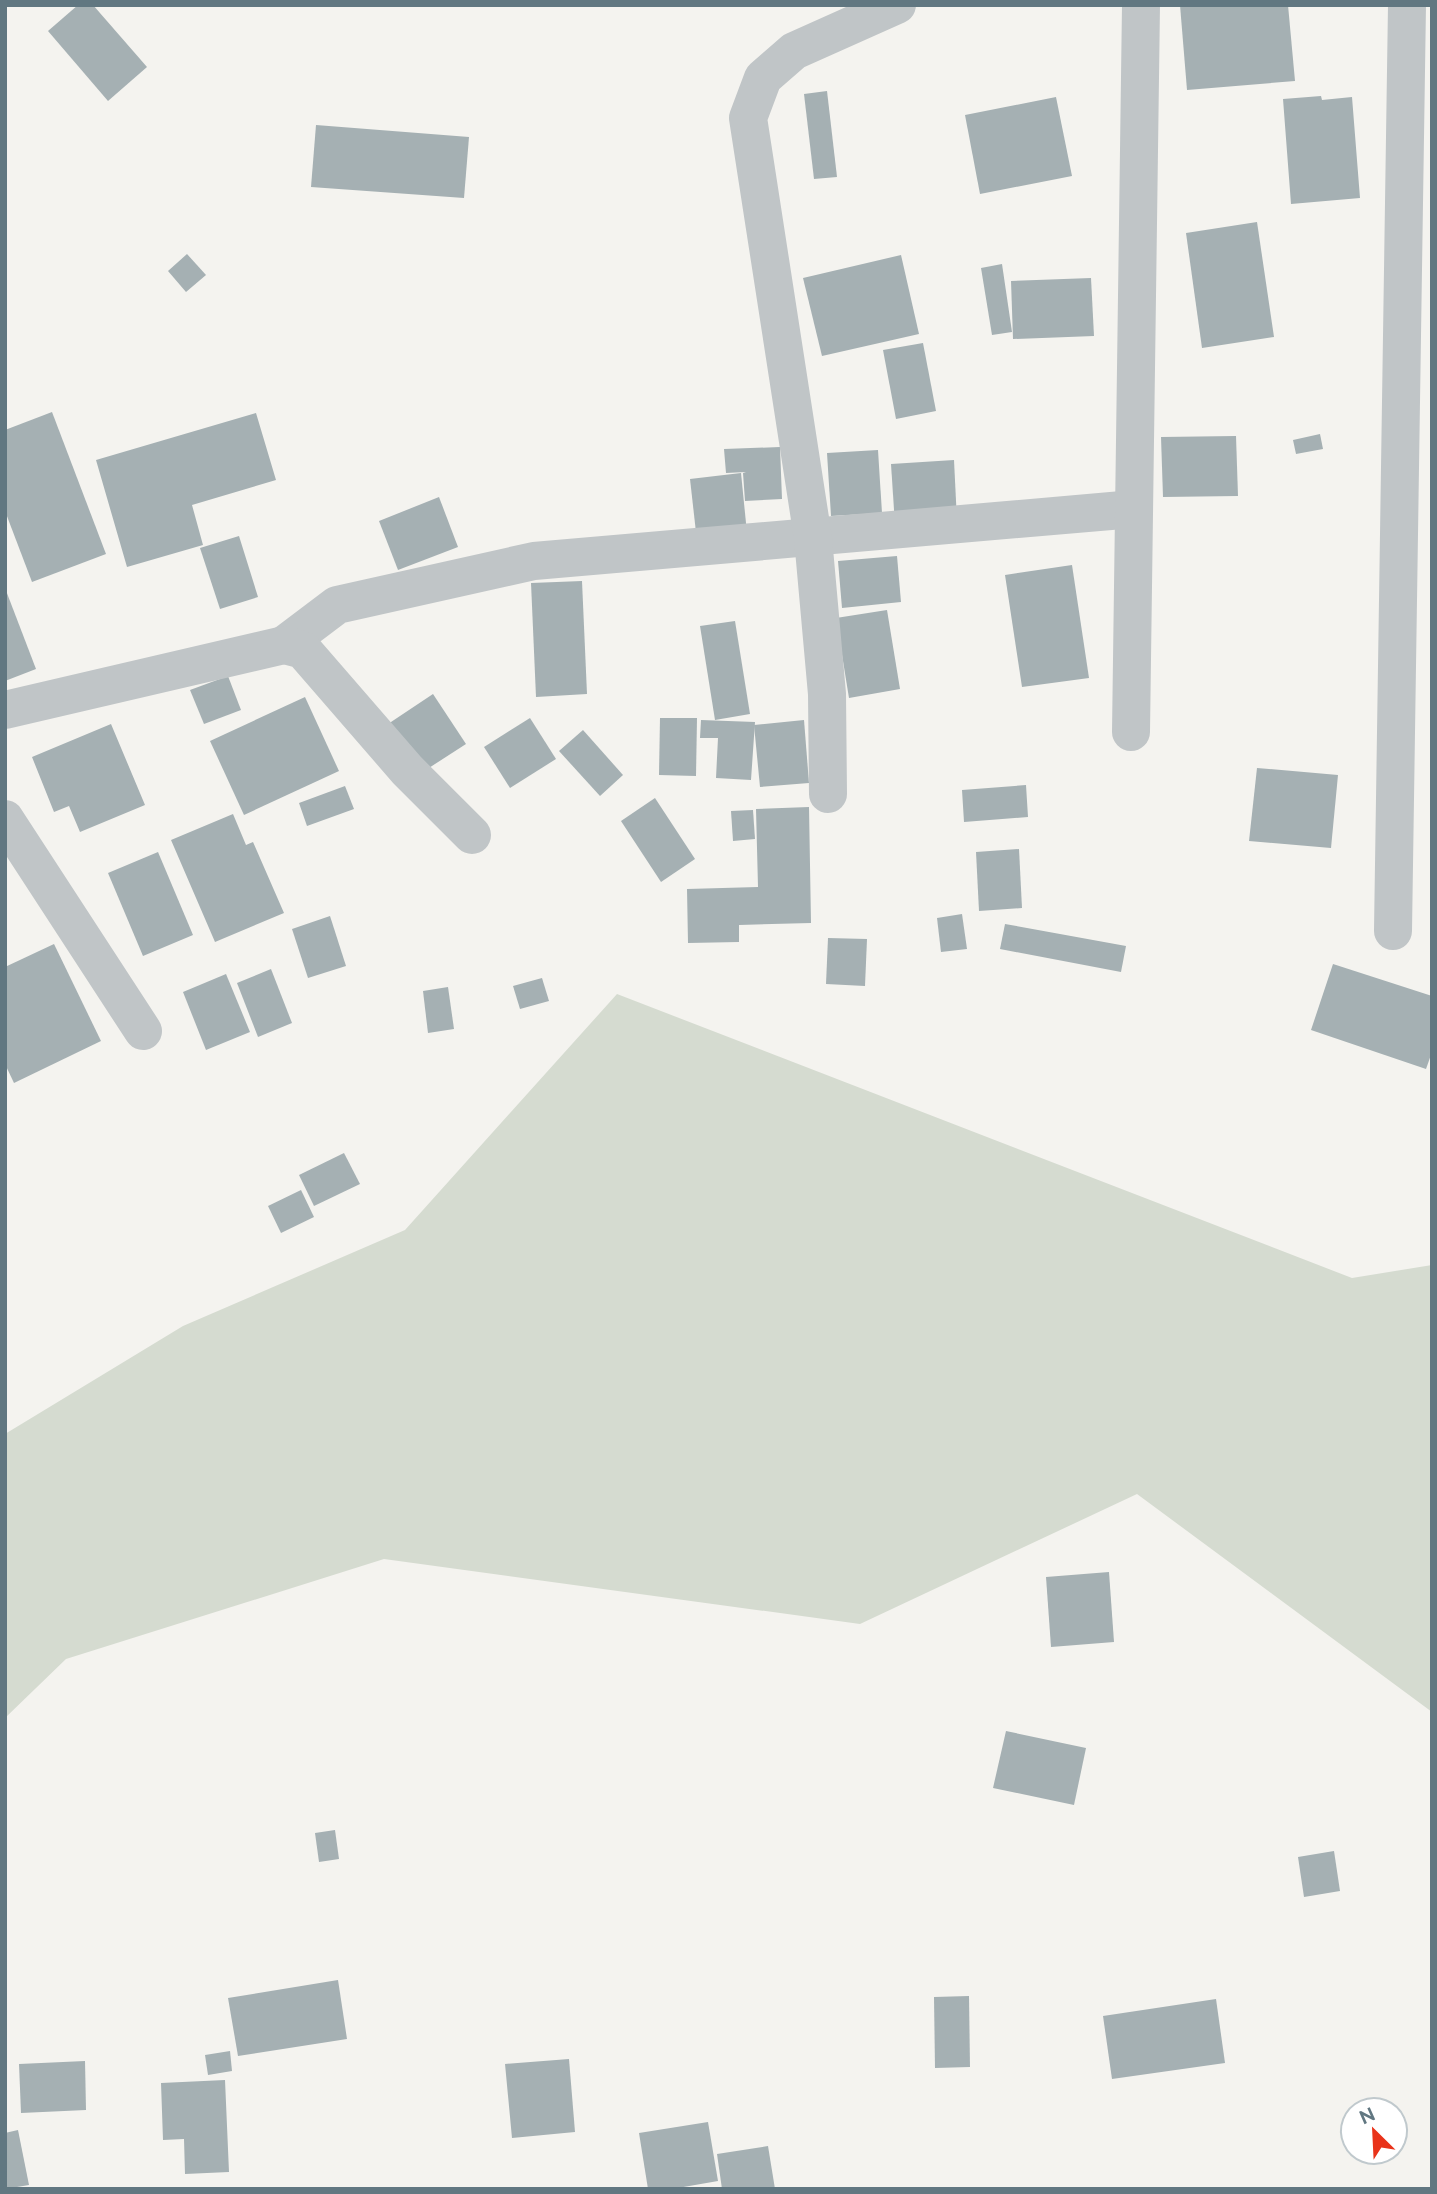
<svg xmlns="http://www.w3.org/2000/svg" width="1437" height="2194" font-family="Raleway,sans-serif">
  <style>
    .green { fill: #d5dbd0 }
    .building { fill: #a5b0b3 }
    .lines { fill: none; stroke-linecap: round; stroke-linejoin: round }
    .minor { stroke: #c0c5c7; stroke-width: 38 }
  </style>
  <rect width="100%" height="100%" fill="#f4f3ef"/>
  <path class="green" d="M617 994 1352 1278 1432 1265V1712L1137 1494 860 1624 384 1559 66 1659 5 1718V1434L183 1326 405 1230Z"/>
  <g class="building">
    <path d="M78 5H93L147 67 108 101 48 31Z"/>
    <path d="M1180 5H1288L1295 81 1187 90Z"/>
    <path d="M827 91 837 177 814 179 804 94Z"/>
    <path d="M1321 96 1322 100 1352 97 1360 198 1291 204 1283 99Z"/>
    <path d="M1056 97 1072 176 980 194 965 115Z"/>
    <path d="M316 125 469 137 464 198 311 187Z"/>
    <path d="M1257 222 1274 337 1202 348 1186 233Z"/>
    <path d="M187 254 206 275 186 292 168 271Z"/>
    <path d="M901 255 919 334 822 356 803 278Z"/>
    <path d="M1002 264 1012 332 992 335 981 268Z"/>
    <path d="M1091 278 1094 336 1013 339 1011 281Z"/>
    <path d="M923 343 936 411 896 419 883 350Z"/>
    <path d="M52 412 106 554 32 582 5 511V430Z"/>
    <path d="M256 413 276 480 192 505 203 545 127 567 96 460Z"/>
    <path d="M1320 434 1323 449 1296 454 1293 440Z"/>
    <path d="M1236 436 1238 496 1163 497 1161 437Z"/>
    <path d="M780 447 782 499 745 501 743 473 746 472 726 473 724 449Z"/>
    <path d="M878 450 882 513 831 516 827 453Z"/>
    <path d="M954 460 957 521 895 525 891 464Z"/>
    <path d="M741 473 749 553 699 559 690 479Z"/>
    <path d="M439 497 458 547 398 570 379 521Z"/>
    <path d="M239 536 258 597 220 609 200 548Z"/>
    <path d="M897 556 901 602 842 608 838 561Z"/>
    <path d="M1072 565 1089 678 1022 687 1005 575Z"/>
    <path d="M582 581 587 694 536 697 531 583Z"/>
    <path d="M5 588 36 669 5 681Z"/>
    <path d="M887 610 900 689 849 698 836 618Z"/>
    <path d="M735 621 750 714 715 720 700 626Z"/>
    <path d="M228 676 241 710 204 724 190 690Z"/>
    <path d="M433 694 466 744 418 775 385 726Z"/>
    <path d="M305 697 339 771 244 815 210 741Z"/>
    <path d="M530 718 556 759 510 788 484 747Z"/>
    <path d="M660 718H697L696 776 659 775Z"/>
    <path d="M701 720 755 722 751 780 716 778 718 738H700Z"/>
    <path d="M804 720 809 783 760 787 754 725Z"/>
    <path d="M111 724 145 805 80 832 69 806 54 812 32 757Z"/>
    <path d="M583 730 623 775 600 796 559 751Z"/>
    <path d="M1257 768 1338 775 1331 848 1249 841Z"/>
    <path d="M1026 785 1028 817 964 822 962 790Z"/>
    <path d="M345 786 354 809 307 826 299 803Z"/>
    <path d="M655 798 695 859 661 882 621 821Z"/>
    <path d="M809 807 811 923 739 925V942L688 943 687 889 758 887 756 809Z"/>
    <path d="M753 810 755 839 733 841 731 811Z"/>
    <path d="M233 814 246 845 253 842 284 913 215 942 171 840Z"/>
    <path d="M1019 849 1022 908 979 911 976 852Z"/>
    <path d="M158 852 193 935 143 956 108 873Z"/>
    <path d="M962 914 967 949 941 952 937 918Z"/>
    <path d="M330 916 346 966 308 978 292 929Z"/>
    <path d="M1005 924 1126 946 1121 972 1000 949Z"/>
    <path d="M828 938 867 939 865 986 826 984Z"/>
    <path d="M54 944 101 1041 14 1083 5 1064V967Z"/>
    <path d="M1333 964 1432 996V1052L1426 1069 1311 1030Z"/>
    <path d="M271 969 292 1023 258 1037 237 983Z"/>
    <path d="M226 974 250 1032 206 1050 183 992Z"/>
    <path d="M542 978 549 1001 520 1009 513 986Z"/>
    <path d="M448 987 454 1029 428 1033 423 991Z"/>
    <path d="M344 1153 360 1184 314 1206 299 1175Z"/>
    <path d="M301 1190 314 1217 281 1233 268 1206Z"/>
    <path d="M1109 1572 1114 1642 1051 1647 1046 1577Z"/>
    <path d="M1006 1731 1086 1748 1074 1805 993 1788Z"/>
    <path d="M335 1830 339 1859 319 1862 315 1833Z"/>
    <path d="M1334 1851 1340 1891 1304 1897 1298 1857Z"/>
    <path d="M338 1980 347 2039 238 2056 228 1998Z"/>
    <path d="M969 1996 970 2067 935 2068 934 1997Z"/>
    <path d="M1216 1999 1225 2063 1112 2079 1103 2016Z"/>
    <path d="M230 2051 232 2071 208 2075 205 2055Z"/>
    <path d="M569 2059 575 2132 512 2138 505 2064Z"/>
    <path d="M85 2061 86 2110 21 2113 19 2064Z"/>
    <path d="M225 2080 229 2172 185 2174 184 2139 163 2140 161 2083Z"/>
    <path d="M708 2122 718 2181 672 2189H648L639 2133Z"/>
    <path d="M18 2130 29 2185 5 2189V2133Z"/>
    <path d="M768 2146 775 2189H722L717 2154Z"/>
  </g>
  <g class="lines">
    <g class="minor">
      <path d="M284 645 337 605 534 561 1134 509"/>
      <path d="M5 710 284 645 303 650 407 770 472 835"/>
      <path d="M1131 732 1141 5"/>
      <path d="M828 794 827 694 813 538 748 118 763 78 794 51 897 5"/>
      <path d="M5 819 143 1031"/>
      <path d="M1393 931 1407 5"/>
    </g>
  </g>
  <rect width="1437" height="2194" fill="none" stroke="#617781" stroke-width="14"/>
  <g transform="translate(1374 2131) rotate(336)"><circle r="33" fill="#ffffff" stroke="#c0c9cd" stroke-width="2"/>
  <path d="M0-5L12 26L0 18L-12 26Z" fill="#e9331a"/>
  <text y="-10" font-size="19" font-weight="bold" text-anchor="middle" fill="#617781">N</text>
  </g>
</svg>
